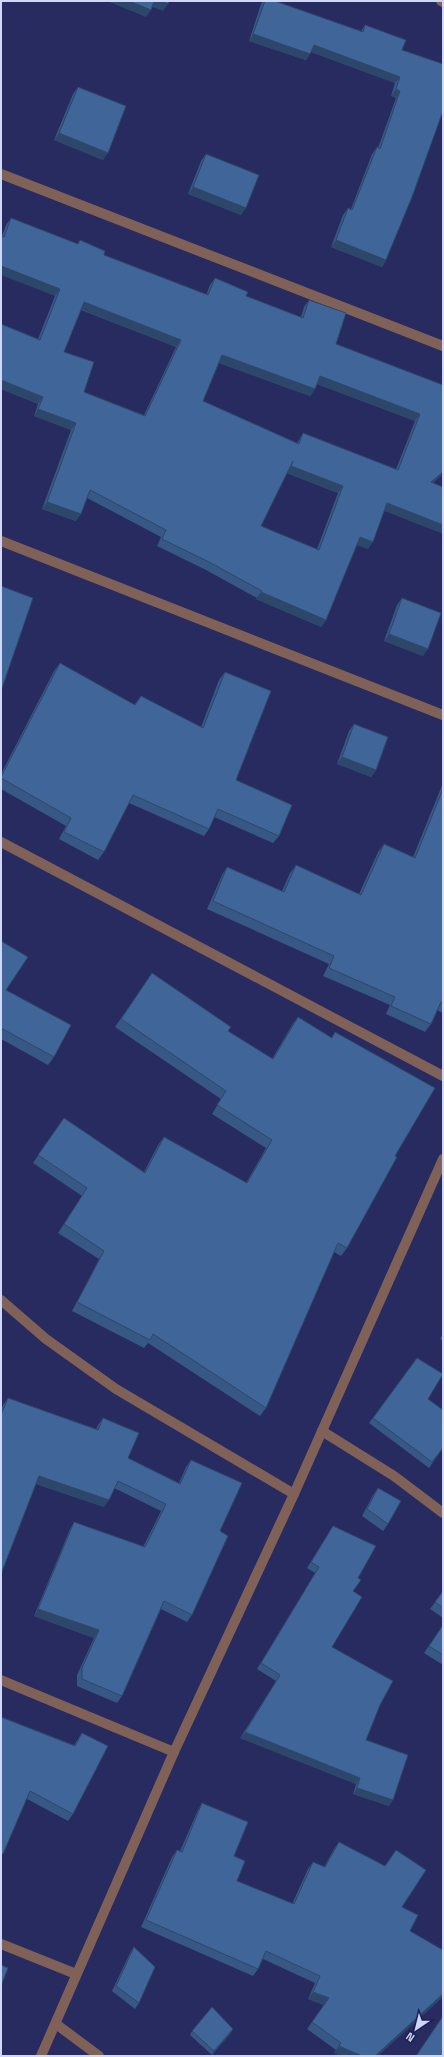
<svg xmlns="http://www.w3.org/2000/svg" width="444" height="2057" font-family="'Space Grotesk',sans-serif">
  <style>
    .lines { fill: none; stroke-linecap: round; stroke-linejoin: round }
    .minor { stroke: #806158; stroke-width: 10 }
    .wall { fill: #375784; fill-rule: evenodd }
    .shaded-wall { fill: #2d476b }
    .building { fill: #406599; stroke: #2d476b; fill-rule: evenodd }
  </style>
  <rect width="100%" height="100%" fill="#272b5f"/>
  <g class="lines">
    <g class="minor">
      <path d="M441 1 443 2"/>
      <path d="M1 174 443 346"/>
      <path d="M1 541 443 715"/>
      <path d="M1 842 443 1076"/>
      <path d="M1 1300 46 1339 116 1389 294 1494"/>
      <path d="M322 1431 394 1476 443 1513"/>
      <path d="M1 1680 174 1752"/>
      <path d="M1 1944 76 1974"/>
      <path d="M56 2024 99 2056"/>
      <path d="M41 2056 174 1752 294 1494 443 1159"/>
    </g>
  </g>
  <g class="wall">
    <path d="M263 1H275L361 31 365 25 402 50 443 64 386 260 382 267 331 247 343 215 348 208 351 209 372 154 377 147 378 148 396 98 391 96 395 83 311 52 306 60 249 41 261 4Z"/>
    <path d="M78 87 103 160 54 140 73 94Z"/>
    <path d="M206 154 241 215 188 194 201 161Z"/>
    <path d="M11 218 77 244 80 240 104 255 206 295 210 285 215 278 246 296 301 317 304 307 309 300 336 344 443 385V474L433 483 384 511 368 549 357 545 326 620 321 627 256 599 257 598 206 570 157 546 161 537 87 498 76 521 42 509 71 430 34 416 38 404 1 389V324L38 339 55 296 2 236 6 225ZM81 310 176 347 144 415 84 392 64 352ZM219 363 310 396 315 389 317 384 415 421 396 469 303 433 299 440 297 443 203 401ZM287 473 338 493 317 549 261 526Z"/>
    <path d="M402 598 423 656 384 641 397 605Z"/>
    <path d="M60 663 134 705 141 696 201 727 219 680 225 672 236 780 279 836 273 843 214 817 209 829 204 836 129 803 104 852 98 860 59 839 66 826 1 789V774L54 671Z"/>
    <path d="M354 724 376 770 371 777 337 764 349 731Z"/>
    <path d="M443 783V1013L437 1010 431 1024 425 1032 386 1014 390 1005 323 976 329 964 207 909 222 875 227 867 282 891 290 873 296 865 359 894 378 852 384 844 413 857Z"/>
    <path d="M1 941 6 990 54 1057 48 1065 1 1039Z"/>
    <path d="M152 973 228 1031 272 1059 292 1025 298 1017 331 1038 335 1032 395 1156 347 1248 341 1256 334 1252 266 1408 260 1416 148 1343 144 1348 72 1311 99 1259 58 1233 82 1196 33 1163 64 1118 144 1172 158 1145 164 1137 246 1183 266 1148 212 1114 221 1099 115 1027Z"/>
    <path d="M443 1334V1341L440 1339Z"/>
    <path d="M417 1358 428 1399 443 1448 429 1468 369 1423Z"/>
    <path d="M8 1398 96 1429 98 1425 103 1418 128 1458 179 1483 186 1467 191 1460 220 1531 192 1615 187 1622 161 1609 122 1696 117 1703 77 1686V1675L94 1638 34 1616 70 1529 74 1522 143 1547 161 1511 114 1488 104 1507 36 1484 1 1574V1411L3 1405Z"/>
    <path d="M378 1488 388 1524 383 1531 362 1516 373 1495Z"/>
    <path d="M333 1526 358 1578 353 1591 332 1647 380 1705 366 1740 389 1806 353 1794 356 1784 240 1738 276 1681 257 1669 315 1573 307 1568Z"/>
    <path d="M443 1591V1618L430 1609Z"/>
    <path d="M443 1625V1665L424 1653Z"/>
    <path d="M1 1717 74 1745 82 1733 73 1814 68 1821 27 1799Z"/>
    <path d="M202 1803 234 1856 237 1881 292 1904 308 1869 313 1862 324 1867 334 1849 339 1842 402 1907 410 1931 378 2056H341L334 2053 336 2050 307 2029 324 2005 308 1999 315 1983 263 1959 258 1969 253 1976 141 1927 172 1857 177 1850 180 1851 198 1810Z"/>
    <path d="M134 1947 139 2003 135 2009 112 1991 130 1953Z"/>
    <path d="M192 2031 231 2033 212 2055 190 2035Z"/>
  </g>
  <g class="shaded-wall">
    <path d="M107 1H129L151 10 146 17Z"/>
    <path d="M153 1H160L168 4 163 11 150 6Z"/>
    <path d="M253 34 310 54 306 60 249 41Z"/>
    <path d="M314 45 400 77 395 83 309 51Z"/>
    <path d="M396 89 400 91 396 98 391 96Z"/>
    <path d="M59 133 108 153 103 160 54 140Z"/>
    <path d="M193 187 246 208 241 215 188 194Z"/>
    <path d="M336 240 386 260 382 267 331 247Z"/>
    <path d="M1 266 60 289 55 296 1 275Z"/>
    <path d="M84 302 181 340 176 347 80 309Z"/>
    <path d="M222 355 315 389 310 396 217 362Z"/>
    <path d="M320 376 420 414 415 421 315 383Z"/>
    <path d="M1 380 43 397 38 404 1 389Z"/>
    <path d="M38 409 76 423 71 430 34 416Z"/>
    <path d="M291 466 343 486 338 493 286 473Z"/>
    <path d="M443 472V474L426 489 431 482Z"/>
    <path d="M47 502 81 514 76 521 42 509Z"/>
    <path d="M387 503 443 525V534L382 510Z"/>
    <path d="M360 537 373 542 368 549 355 544Z"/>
    <path d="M261 592 326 620 321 627 256 599Z"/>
    <path d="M389 634 428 649 423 656 384 641Z"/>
    <path d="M342 757 376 770 371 777 337 764Z"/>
    <path d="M39 1476 109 1500 104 1507 34 1483Z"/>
    <path d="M38 1609 99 1630 94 1638 34 1616Z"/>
    <path d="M245 1732 360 1778 356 1784 240 1738Z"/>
    <path d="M357 1788 393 1800 389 1806 353 1794Z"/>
    <path d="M313 1992 329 1998 324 2005 308 1999Z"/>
    <path d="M443 1994V1997L378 2056H375Z"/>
    <path d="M233 2029 231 2033 212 2055 214 2051Z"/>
    <path d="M339 2046 362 2056H341L334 2053Z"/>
  </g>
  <g class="building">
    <path d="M129 1H154L151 10Z"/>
    <path d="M160 1H169L168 4Z"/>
    <path d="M265 1H275L363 32 365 25 406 40 402 50 443 64V111L412 197 386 260 336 240 348 208 352 210 377 147 380 149 400 91 396 89 400 77 314 45 310 54 253 34Z"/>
    <path d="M78 87 126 106 108 153 59 133Z"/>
    <path d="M206 154 259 175 246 208 193 187Z"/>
    <path d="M11 218 78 244 80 240 105 251 104 255 208 295 215 278 248 292 246 296 303 318 309 300 346 313 336 344 443 385V472L431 482 443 487V525L387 503 373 542 360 537 326 620 261 592 262 591 211 563 162 539 166 530 90 490 81 514 47 502 76 423 38 409 43 397 1 380V324L40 340 60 289 1 266V236L4 237ZM84 302 181 340 145 416 84 392 94 362 64 352ZM222 355 315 389 320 376 420 414 398 470 303 433 299 444 203 401ZM293 461 291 466 343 486 319 550 261 526Z"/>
    <path d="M1 586 33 598 1 691Z"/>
    <path d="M402 598 441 613 428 649 389 634Z"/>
    <path d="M60 663 135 705 141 696 203 728 225 672 271 691 236 780 292 805 279 836 218 809 209 829 133 795 104 852 64 832 71 818 1 778V777Z"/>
    <path d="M354 724 388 737 376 770 342 757Z"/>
    <path d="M443 789V1003L441 1002 431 1024 391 1006 395 997 329 968 334 956 213 901 227 867 284 892 296 865 361 895 384 844 415 858Z"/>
    <path d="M1 941 28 957 6 990 71 1025 54 1057 1 1028Z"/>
    <path d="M152 973 231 1027 228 1031 273 1059 298 1017 332 1038 335 1032 435 1088 395 1156 397 1157 347 1248 338 1243 266 1408 153 1334 150 1340 77 1302 104 1251 64 1224 87 1188 38 1155 64 1118 145 1173 164 1137 247 1183 272 1140 217 1105 226 1091 121 1019Z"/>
    <path d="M417 1358 443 1374 428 1399 443 1410V1448L432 1462 373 1418Z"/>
    <path d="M8 1398 98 1430 103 1418 139 1433 128 1458 180 1484 191 1460 242 1483 220 1531 228 1536 192 1615 164 1601 122 1696 82 1679V1668L99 1630 38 1609 74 1522 145 1547 166 1504 118 1481 109 1500 39 1476 1 1574V1415Z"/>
    <path d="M378 1488 401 1501 388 1524 367 1509Z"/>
    <path d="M333 1526 376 1546 358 1578 361 1580 353 1591 362 1597 332 1647 393 1681 380 1705 366 1740 408 1755 393 1800 357 1788 360 1778 245 1732 280 1675 261 1663 319 1567 311 1562Z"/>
    <path d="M443 1591V1608L435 1602Z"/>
    <path d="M443 1625V1655L429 1646Z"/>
    <path d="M1 1717 75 1746 82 1733 108 1746 73 1814 30 1791 3 1854 1 1853Z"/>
    <path d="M202 1803 248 1822 234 1856 245 1861 237 1881 294 1904 313 1862 325 1867 339 1842 385 1866 396 1850 426 1870 402 1907 418 1915 410 1931 443 1950V1994L375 2056H362L339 2046 341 2043 312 2022 329 1998 313 1992 320 1976 266 1951 258 1969 146 1920 177 1850 182 1852Z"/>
    <path d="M134 1947 155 1967 139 2003 116 1986Z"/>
    <path d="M1 1965 8 1968 1 1986Z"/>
    <path d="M212 2007 233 2029 214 2051 192 2031Z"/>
    <path d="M443 2016V2056H416Z"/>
  </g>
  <rect width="444" height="2057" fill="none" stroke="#d0d6f7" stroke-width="4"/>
  <g transform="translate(416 2029) rotate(215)" stroke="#1e2054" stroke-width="3" paint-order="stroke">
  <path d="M0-3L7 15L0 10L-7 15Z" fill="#d0d6f7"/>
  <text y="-6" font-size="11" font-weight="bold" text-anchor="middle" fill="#d0d6f7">N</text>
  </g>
</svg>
